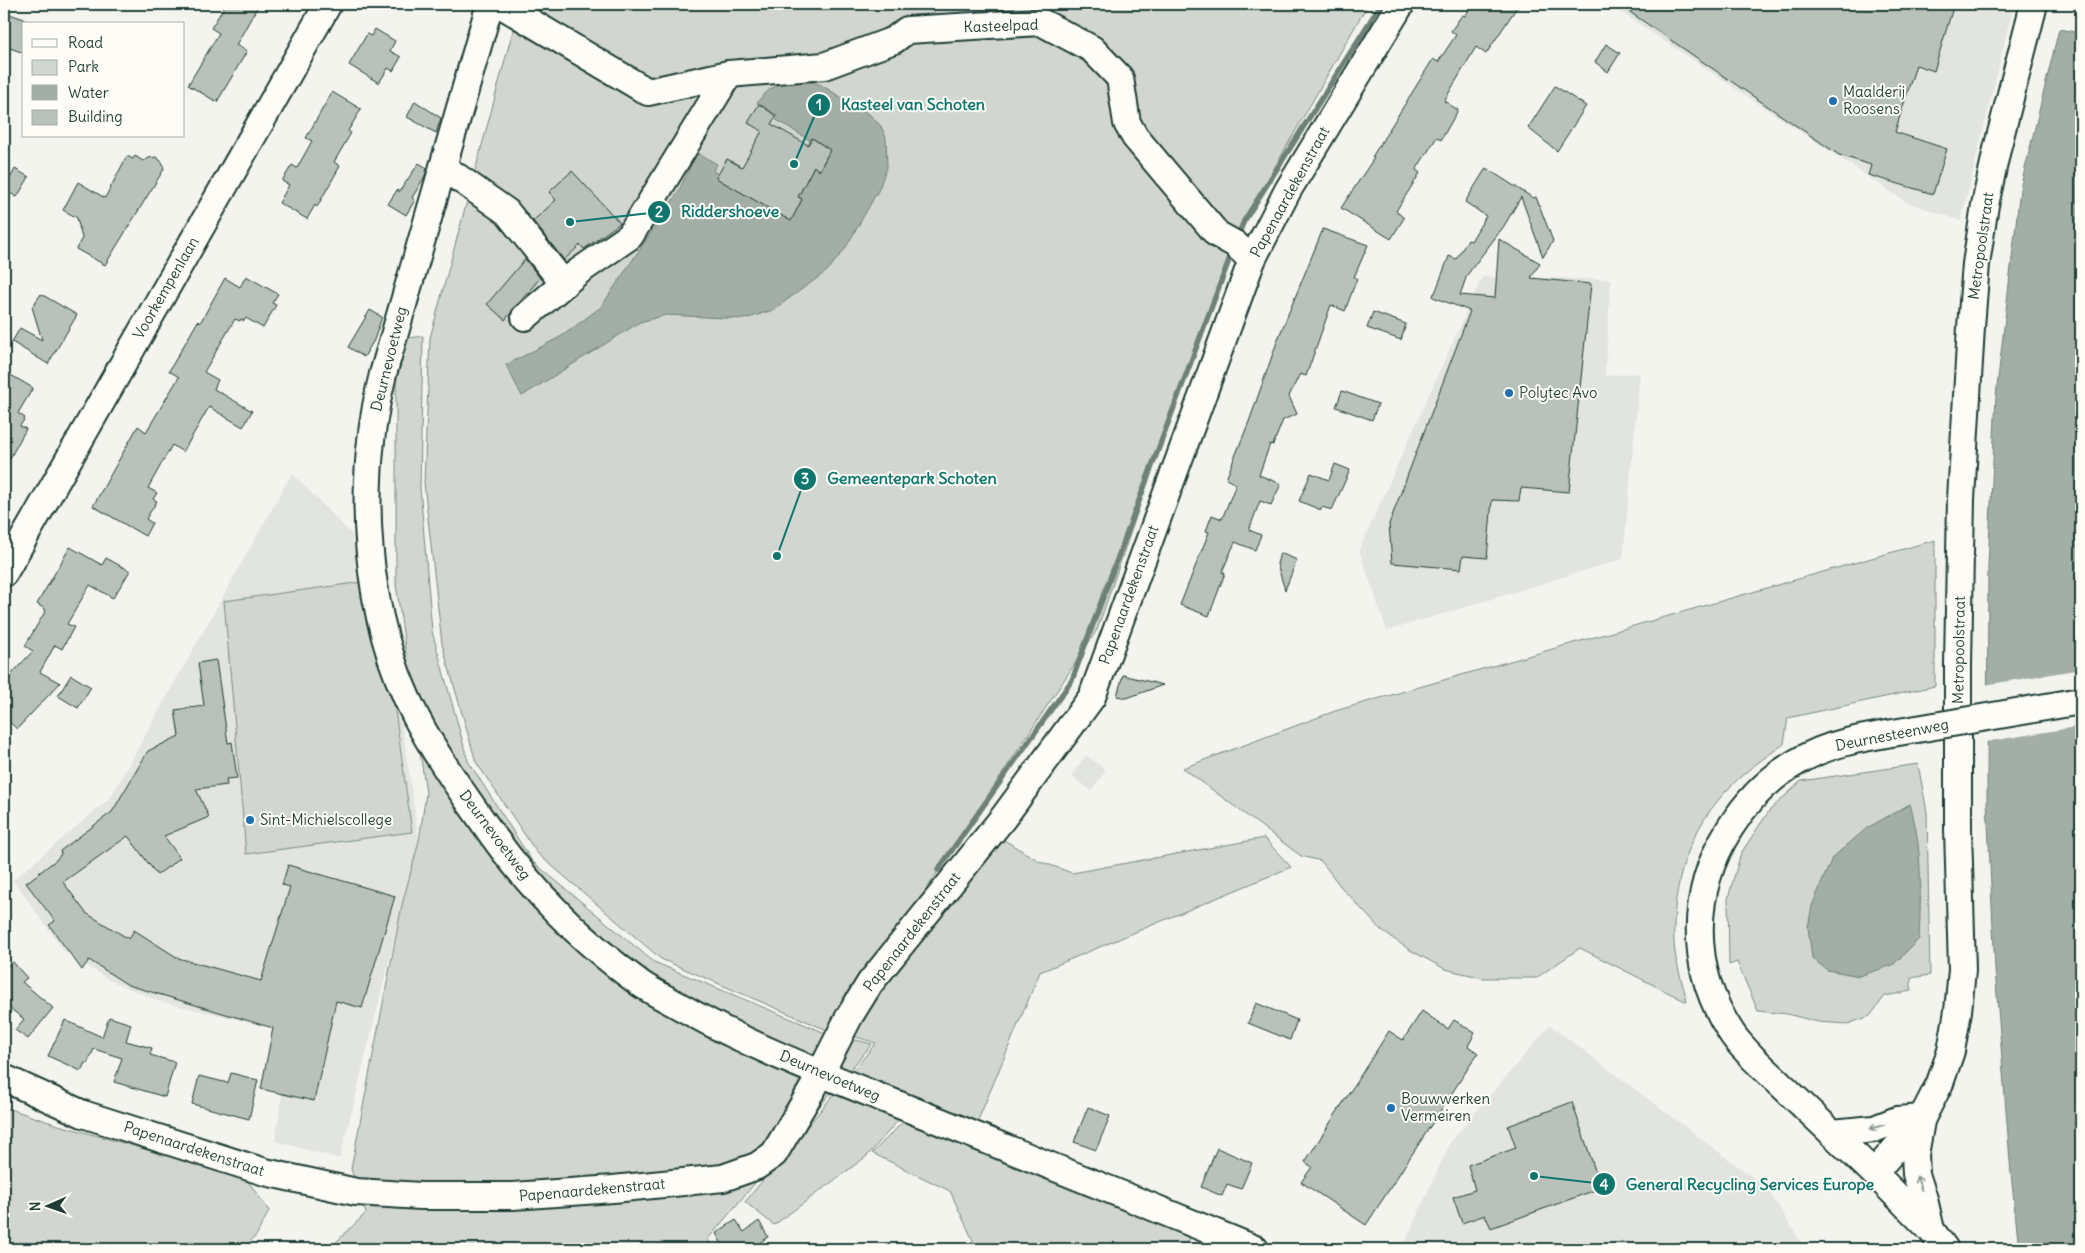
<svg xmlns="http://www.w3.org/2000/svg" width="2085" height="1253" font-family="Delius,sans-serif">
  <style>
    .built { fill: #e2e5df }
    .green { fill: #d1d6d1; stroke: #788a82 }
    .water { fill: #a3aea7; stroke: #6e8179 }
    .pier { fill: #f4f4ef }
    .lines { fill: none; stroke-linecap: round; stroke-linejoin: round }
    .stream { stroke: #6e8179; stroke-width: 5.5 }
    .building { fill: #b9c1bb; stroke: #1f3d34 }
    .minor-casing { stroke: #1f3d34; stroke-width: 30 }
    .minor { stroke: #fdfcf7; stroke-width: 26 }
    .minor-bridge-casing { stroke: #1f3d34; stroke-width: 30; stroke-linecap: butt }
    .minor-bridge { stroke: #fdfcf7; stroke-width: 26 }
    .oneway { stroke: #8e9c96 }
    .poi-dot { fill: #1f6fb2; stroke: #fdfcf7; stroke-width: 2 }
    .labels { text-anchor: middle; stroke-width: 4; stroke-linejoin: round; paint-order: stroke }
    .street-label { font-size: 15px; fill: #1f3d34; stroke: #fdfcf7 }
    .poi-label { font-size: 15px; fill: #1f3d34; stroke: #fdfcf7; text-anchor: start }
    .leader { fill: none; stroke: #0f766e; stroke-width: 2 }
    .callout-dot { fill: #0f766e; stroke: #fdfcf7; stroke-width: 2 }
    .mark-label { font-size: 15px; text-anchor: middle; font-weight: bold; fill: #fff }
    .callout-label { font-size: 16px; text-anchor: middle; font-weight: bold; fill: #0f766e; stroke: #fdfcf7; stroke-width: 4; stroke-linejoin: round; paint-order: stroke }
  </style>
  <rect width="100%" height="100%" fill="#f4f4ef"/>
  <filter id="ink" filterUnits="userSpaceOnUse"><feTurbulence type="fractalNoise" baseFrequency=".02" numOctaves="2"/><feDisplacementMap in="SourceGraphic" scale="10" xChannelSelector="R" yChannelSelector="G"/><feConvolveMatrix kernelMatrix="1 2 1 2 8 2 1 2 1" color-interpolation-filters="sRGB"/></filter>
  <g filter="url(#ink)">
    <g class="built">
      <path d="M1620 4H2014L1961 221 1906 202 1616 9Z"/>
      <path d="M1482 277 1611 279 1605 376 1640 373 1623 559 1387 631 1359 550Z"/>
      <path d="M292 473 378 561 419 841 340 1159 275 1141 282 1094 296 1033 158 1001 109 980 64 951 13 880 110 798Z"/>
      <path d="M1086 755 1106 770 1092 791 1071 776Z"/>
      <path d="M1550 1025 1767 1188 1805 1249H1402L1451 1141Z"/>
    </g>
    <g class="green">
      <path d="M530 4H1368L1244 221 1182 383 1097 630 914 908 827 1030 661 959 537 853 476 762 442 644 424 483 430 338 512 34Z"/>
      <path d="M423 336 420 487 432 631 468 761 532 861 654 962 823 1032 872 1044 708 1239 713 1249H329L366 1213 351 1169 402 905 419 841 426 793 396 584V340Z"/>
      <path d="M1935 540V686L1788 718 1784 744C1767 756 1748 769 1733 784 1689 827 1672 882 1674 943 1675 962 1683 983 1687 1002L1580 948 1536 978H1483L1445 969 1410 950 1382 931 1341 887 1321 861 1301 856 1183 768 1335 711Z"/>
      <path d="M377 580 412 832 246 854 224 601Z"/>
      <path d="M1918 764 1927 812 1930 975 1911 978V991L1885 996 1870 1016 1848 1024 1818 1022 1787 1014 1758 1011 1737 962 1729 965 1728 898 1741 853 1769 811 1801 781Z"/>
      <path d="M999 837 1039 861 1072 873 1264 838 1291 867 1040 972 976 1125 917 1099 867 1156 774 1225 745 1202 876 1043 846 1034Z"/>
      <path d="M921 1104 1194 1230 1185 1249H1092L1072 1242 1069 1249H977L950 1191 872 1153Z"/>
      <path d="M4 1107 55 1124 141 1148 248 1181 269 1211 256 1236 241 1249H4Z"/>
    </g>
    <g class="water">
      <path d="M2059 29 2081 33V1249H2019L2011 1174 1995 970 1987 801 1988 567 1996 396 2020 189Z"/>
      <path d="M795 81 812 82 821 85 870 115 881 126 886 138 887 166 879 189 845 249 827 271 773 310 745 319 666 315 640 322 522 396 506 365 562 336 601 307 677 194 697 153 717 164 713 171 718 174 716 178 791 220 802 200 798 197 814 166 820 170 830 150 813 138 811 141 775 119 777 115 757 103C767 89 777 83 795 81Z"/>
      <path d="M1910 804C1923 849 1921 893 1919 939L1893 965 1859 976 1827 970 1812 958 1808 927 1812 906 1832 858 1867 828Z"/>
    </g>
    <path class="pier" d="M2081 669V726L1985 742V685Z"/>
    <g class="lines">
      <g class="stream">
        <path d="M1237 238 1244 221 1381 4"/>
        <path d="M938 870 1072 680 1232 252"/>
      </g>
    </g>
    <g class="building">
      <path d="M226 4H259L236 45 247 51 217 102 188 85 219 33 211 28Z"/>
      <path d="M1473 4H1519L1486 54 1476 47 1444 101 1458 110 1441 140 1437 137 1416 170 1420 173 1396 211 1404 218 1391 239 1341 208 1374 158 1372 157 1433 59 1438 62 1456 35 1451 31 1462 15 1465 16Z"/>
      <path d="M1618 4H1724L1744 10 1745 4H1954L1934 71 1916 65 1895 132 1947 149 1933 194 1868 175 1871 165 1839 155Z"/>
      <path d="M4 12 24 19V53L4 46Z"/>
      <path d="M375 29 395 41 390 51 401 57 393 71 388 68 379 83 349 65 367 34 371 36Z"/>
      <path d="M1606 44 1620 53 1608 72 1595 62Z"/>
      <path d="M1555 86 1586 106 1557 151 1528 128Z"/>
      <path d="M332 92 361 109 348 131 351 133 334 162 340 166 317 207 315 205 307 219 279 203 289 185 282 181 292 165 297 168 312 141 306 138Z"/>
      <path d="M415 101 441 118 436 133 407 117Z"/>
      <path d="M759 104 776 116 771 124 808 145 812 138 830 150 819 171 814 166 798 197 802 199 791 221 716 178 727 159 742 167 762 131 748 123Z"/>
      <path d="M127 156 133 159 135 156 143 161 149 158 156 157 162 162 164 169 105 265 76 249 82 238 77 218 63 210 78 182 105 198Z"/>
      <path d="M419 163 427 168 425 176 412 198 415 200 406 215 388 204 397 190 399 192Z"/>
      <path d="M1486 168 1533 198 1536 197 1553 241 1543 257 1521 197 1504 226 1467 275 1460 295 1495 298 1499 239 1540 263 1531 278 1591 284 1569 492 1521 488 1519 501 1492 500 1487 558 1463 556 1461 569 1392 563 1389 524 1470 311 1433 297 1434 293H1435L1449 256 1456 259 1468 240 1471 241 1486 216 1465 202Z"/>
      <path d="M15 169 29 177 17 197 4 190Z"/>
      <path d="M572 171 620 223 584 249 580 245 564 260 533 221 556 200 549 192Z"/>
      <path d="M1323 229 1368 245 1354 277 1357 278 1345 311 1331 305 1306 376 1300 374 1289 396 1297 414 1283 420 1273 445 1270 444 1259 475 1281 484 1271 505 1260 501 1249 530 1261 535 1255 550 1235 542 1222 572 1225 573 1209 616 1180 605 1209 532 1206 531 1212 515 1222 519 1236 484 1226 479 1250 419 1278 339Z"/>
      <path d="M525 259 540 278 505 320 487 304Z"/>
      <path d="M246 276 278 294 272 303 276 305 263 328 246 318 244 321 241 319 240 321 235 319 204 372 218 380 214 389 252 411 243 427 209 407 183 452 172 445 148 488 157 493 153 499 157 501 146 519 152 523 145 536 93 506 138 426 146 432 179 377 169 371 198 321 200 323 225 278 240 287Z"/>
      <path d="M41 294 77 315 48 364 12 342 20 328 42 340 32 307Z"/>
      <path d="M370 310 382 317 374 340 364 357 348 347Z"/>
      <path d="M1373 312 1406 324 1401 340 1367 328Z"/>
      <path d="M4 371 33 388 18 413 25 418 20 426 26 429 4 469Z"/>
      <path d="M1342 391 1378 404 1372 420 1336 407Z"/>
      <path d="M1335 464 1350 470 1332 510 1322 507 1321 510 1299 501 1311 473 1329 480Z"/>
      <path d="M70 547 102 565 106 558 130 571 113 598 90 585 67 624 74 627 62 649 55 645 40 672 60 683 17 729 4 717V682L33 651 25 646 46 610 37 604Z"/>
      <path d="M1280 553 1297 560 1285 590 1277 564Z"/>
      <path d="M216 660 228 743 232 742 237 778 226 779 227 785 196 789 209 817 164 836 180 858 157 875 128 836 63 882 86 913 129 939 134 930 178 958 261 981 290 887 282 885 288 865 395 896 362 1008 336 1001 314 1101 261 1089 273 1028 128 985 89 960 82 970 49 925 55 921 26 883 56 860 61 854 60 851 112 812 148 751 179 736 175 710 204 706 198 663Z"/>
      <path d="M71 675 91 687 78 708 58 696Z"/>
      <path d="M1123 675 1163 685 1127 698 1117 696Z"/>
      <path d="M13 962 27 978 22 982 53 1008 28 1039 15 1030 24 1019 4 1004V968Z"/>
      <path d="M1256 1003 1297 1020 1290 1040 1248 1023Z"/>
      <path d="M1422 1011 1448 1029 1454 1020 1475 1033 1468 1046 1478 1053 1366 1225 1301 1182 1312 1167 1305 1162 1389 1031 1403 1040Z"/>
      <path d="M109 1017 131 1024 126 1041 152 1048 150 1055 175 1062 165 1097 114 1082 122 1058 94 1049 87 1064 85 1063 81 1071 48 1056 65 1020 102 1037Z"/>
      <path d="M231 1073 258 1080 249 1119 192 1104 199 1076 228 1083Z"/>
      <path d="M1572 1102 1601 1188 1491 1228 1485 1215 1462 1223 1453 1197 1475 1190 1468 1165 1516 1148 1508 1126Z"/>
      <path d="M1088 1107 1110 1116 1096 1150 1074 1142Z"/>
      <path d="M1217 1148 1252 1163 1241 1189 1227 1184 1222 1196 1201 1187Z"/>
      <path d="M736 1220 744 1232 759 1221 768 1237 752 1248 753 1249H720L723 1247 716 1233Z"/>
    </g>
    <g class="lines">
      <g class="minor-casing">
        <g id="minor">
          <path d="M490 4 383 374C356 483 363 615 416 717 434 752 456 784 479 816 523 881 577 938 641 984 654 993 669 1000 683 1008 751 1047 825 1075 897 1104 1017 1152 1136 1200 1255 1249"/>
          <path d="M500 4 648 92 729 74 824 66 894 40 907 30 1041 22 1092 49 1120 78 1127 123 1135 137 1217 234 1235 244 1252 260"/>
          <path d="M443 167 507 212 564 284"/>
          <path d="M525 317 578 272 630 236 729 74"/>
          <path d="M4 573 328 4"/>
          <path d="M1917 729C1876 736 1833 740 1797 762 1769 778 1747 801 1730 828 1690 892 1689 968 1731 1032 1737 1042 1746 1050 1753 1058L1874 1173 1931 1230 1945 1249"/>
          <path d="M4 1078 83 1114 265 1172 356 1192 421 1196H513L613 1189 723 1178 757 1166 774 1154 813 1088 849 1017 870 983 1003 818 1092 697 1252 260 1288 190 1401 4"/>
          <path d="M1921 1121 1915 1155 1916 1174 1924 1199 1931 1230"/>
          <path d="M1832 1133 1874 1129 1897 1120 1922 1118"/>
          <path d="M1874 1173 1922 1118 1940 1083 1951 1051 1958 1011 1962 970 1958 829V664L1961 499 1971 327 1976 264 1985 205 1997 149 2034 4"/>
        </g>
      </g>
      <use href="#minor" class="minor"/>
      <g class="minor-bridge-casing">
        <path id="minor-bridge" d="M1917 729 2081 701"/>
      </g>
      <use href="#minor-bridge" class="minor-bridge"/>
    </g>
    <defs><path id="oneway-shaft" d="M-6 0H5M1.5-3L5.5 0L1.5 3" fill="none" stroke-width="1.6" stroke-linecap="round" stroke-linejoin="round" transform="scale(1.25)"/></defs>
    <g class="oneway">
      <use href="#oneway-shaft" transform="translate(1877 1127) rotate(163)"/>
      <use href="#oneway-shaft" transform="translate(1919 1183) rotate(-109)"/>
    </g>
  </g>
  <g class="poi-dot">
    <circle cx="1833" cy="101" r="5"/>
    <circle cx="1509" cy="393" r="5"/>
    <circle cx="250" cy="820" r="5"/>
    <circle cx="1391" cy="1108" r="5"/>
  </g>
  <g class="labels">
    <g class="street-label">
      <text transform="translate(1001 26) rotate(-2)" y="5">Kasteelpad</text>
      <text transform="translate(1290 192) rotate(-61)" y="5">Papenaardekenstraat</text>
      <text transform="translate(1981 246) rotate(-82)" y="5">Metropoolstraat</text>
      <text transform="translate(166 288) rotate(-60)" y="5">Voorkempenlaan</text>
      <text transform="translate(389 359) rotate(-76)" y="5">Deurnevoetweg</text>
      <text transform="translate(1129 595) rotate(-70)" y="5">Papenaardekenstraat</text>
      <text transform="translate(1959 650) rotate(-89)" y="5">Metropoolstraat</text>
      <text transform="translate(1892 735) rotate(-11)" y="5">Deurnesteenweg</text>
      <text transform="translate(495 835) rotate(53)" y="5">Deurnevoetweg</text>
      <text transform="translate(912 932) rotate(-52)" y="5">Papenaardekenstraat</text>
      <text transform="translate(830 1076) rotate(23)" y="5">Deurnevoetweg</text>
      <text transform="translate(194 1149) rotate(18)" y="5">Papenaardekenstraat</text>
      <text transform="translate(592 1190) rotate(-5)" y="5">Papenaardekenstraat</text>
    </g>
    <g class="poi-label">
      <text x="1843" y="97">Maalderij<tspan x="1843" dy="17">Roosens</tspan></text>
      <text x="1519" y="398">Polytec Avo</text>
      <text x="260" y="825">Sint-Michielscollege</text>
      <text x="1401" y="1104">Bouwwerken<tspan x="1401" dy="17">Vermeiren</tspan></text>
    </g>
  </g>
  <path class="leader" d="M794 164L819 105M570 222L659 212M777 556L805 479M1534 1176L1604 1184"/>
  <g class="callout-dot">
    <circle cx="794" cy="164" r="5"/>
    <circle cx="570" cy="222" r="5"/>
    <circle cx="777" cy="556" r="5"/>
    <circle cx="1534" cy="1176" r="5"/>
    <circle cx="819" cy="105" r="12"/>
    <circle cx="659" cy="212" r="12"/>
    <circle cx="805" cy="479" r="12"/>
    <circle cx="1604" cy="1184" r="12"/>
  </g>
  <g class="mark-label">
    <text x="819" y="110">1</text>
    <text x="659" y="217">2</text>
    <text x="805" y="484">3</text>
    <text x="1604" y="1190">4</text>
  </g>
  <g class="callout-label">
    <text x="913" y="110">Kasteel van Schoten</text>
    <text x="730" y="217">Riddershoeve</text>
    <text x="912" y="484">Gemeentepark Schoten</text>
    <text x="1750" y="1190">General Recycling Services Europe</text>
  </g>
  <rect width="2085" height="1253" fill="none" stroke="#fdfcf7" stroke-width="20"/>
  <rect x="10" y="10" width="2065" height="1233" fill="none" stroke="#1f3d34" stroke-width="2" filter="url(#ink)"/>
  <rect x="22" y="22" width="162" height="115" fill="#fdfcf7" stroke="#a4b0a9"/>
  <rect x="32" y="39" width="25" height="8" fill="#fdfcf7" stroke="#a4b0a9"/>
  <text x="68" y="48" font-size="15" fill="#1f3d34">Road</text>
  <rect x="32" y="60" width="25" height="15" fill="#d1d6d1" stroke="#a4b0a9"/>
  <text x="68" y="72" font-size="15" fill="#1f3d34">Park</text>
  <rect x="32" y="85" width="25" height="15" fill="#a3aea7" stroke="#a4b0a9"/>
  <text x="68" y="98" font-size="15" fill="#1f3d34">Water</text>
  <rect x="32" y="110" width="25" height="15" fill="#b9c1bb" stroke="#a4b0a9"/>
  <text x="68" y="122" font-size="15" fill="#1f3d34">Building</text>
  <g transform="translate(48 1206) rotate(268)" stroke="#fdfcf7" stroke-width="4" paint-order="stroke">
  <path d="M0-4L9 19L0 12L-9 19Z" fill="#1f3d34"/>
  <text y="-8" font-size="14" font-weight="bold" text-anchor="middle" fill="#1f3d34">N</text>
  </g>
</svg>
